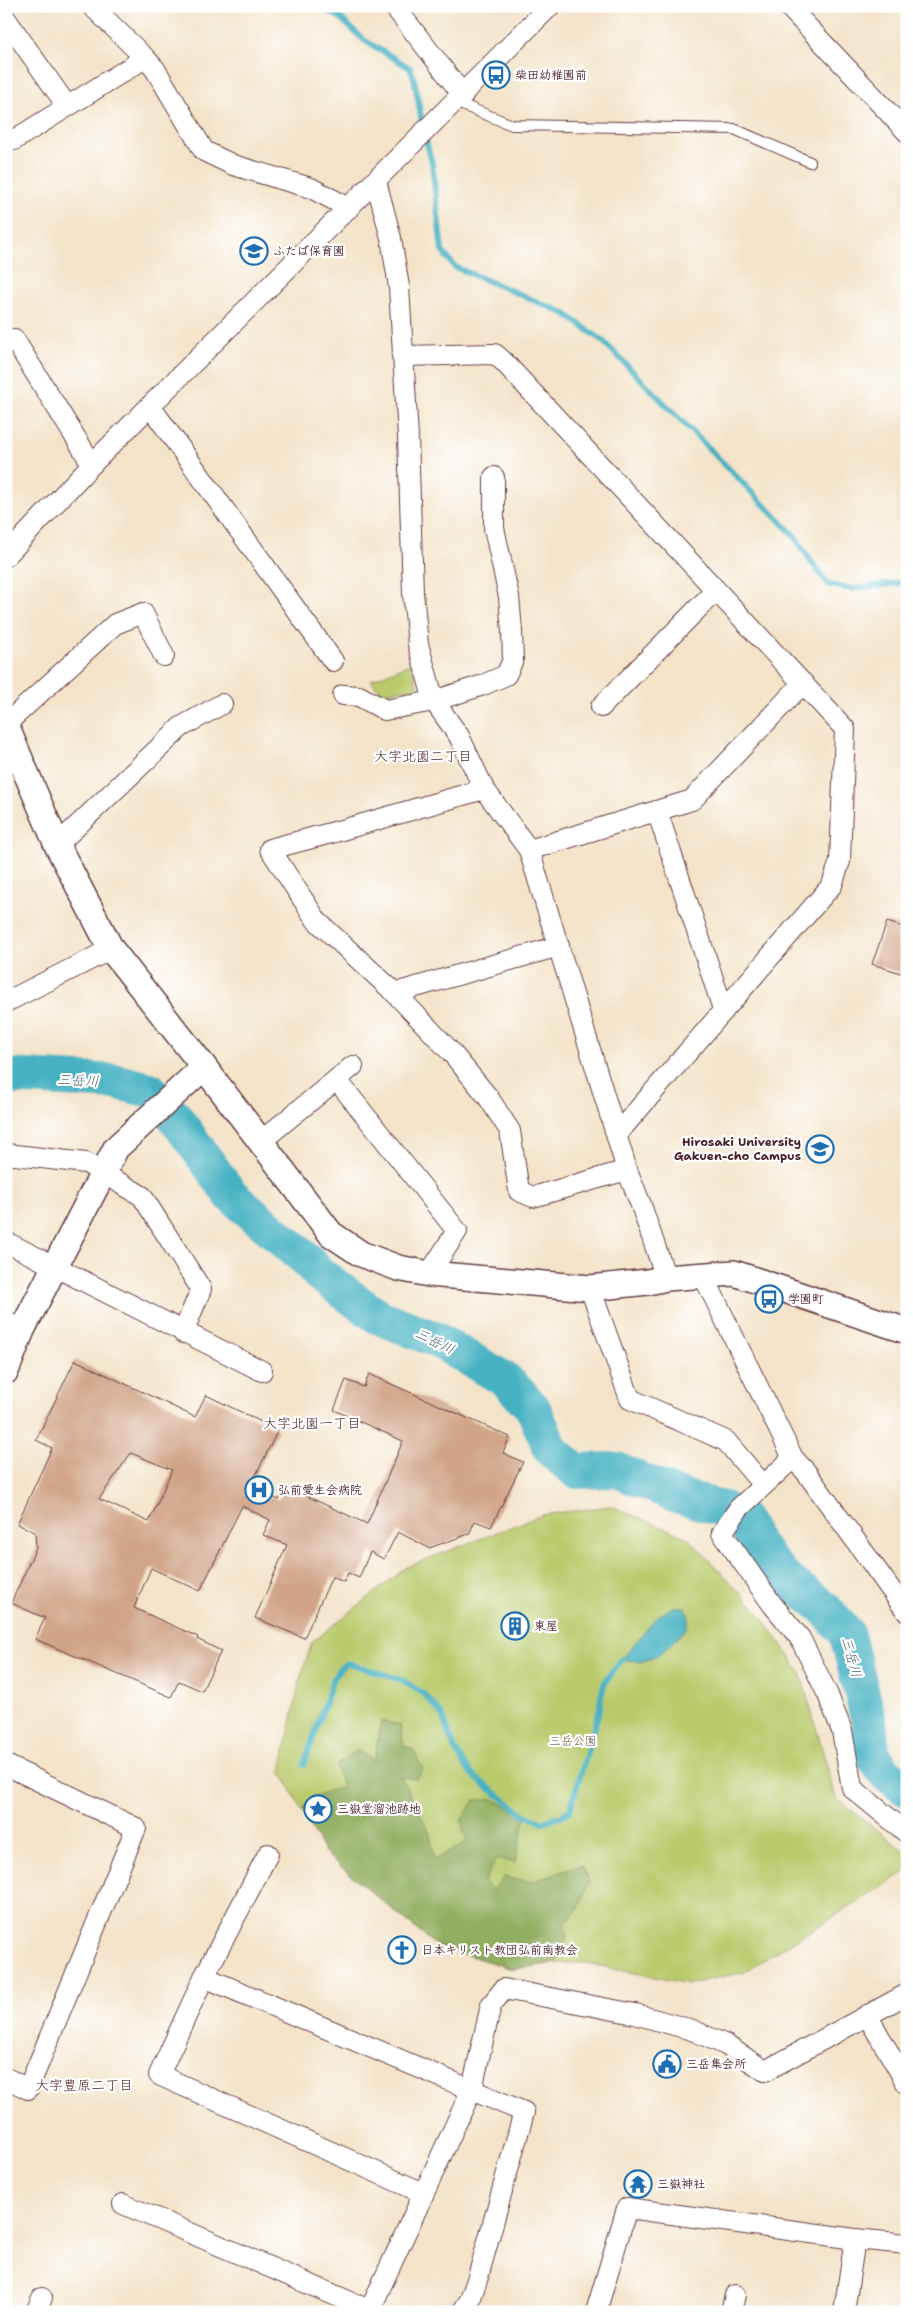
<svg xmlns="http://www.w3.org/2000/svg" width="913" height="2318" font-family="'Shantell Sans','Klee One',sans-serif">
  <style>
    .green { fill: #b9ca6c; stroke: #82744c }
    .forest { fill: #92ae60; stroke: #6e6646 }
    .water { fill: #45b1c2; stroke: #486876 }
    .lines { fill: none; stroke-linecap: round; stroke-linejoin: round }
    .stream { stroke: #45b1c2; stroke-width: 6 }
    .river { stroke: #45b1c2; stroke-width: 36 }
    .building { fill: #d1a487; fill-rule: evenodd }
    .service-casing { stroke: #633c43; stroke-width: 12 }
    .minor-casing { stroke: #633c43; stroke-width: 22 }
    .tertiary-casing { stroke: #633c43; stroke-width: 28 }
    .service { stroke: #fff; stroke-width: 10 }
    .minor { stroke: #fff; stroke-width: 20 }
    .tertiary { stroke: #fff; stroke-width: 25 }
    .labels { text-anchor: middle; stroke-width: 4.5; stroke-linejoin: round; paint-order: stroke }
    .poi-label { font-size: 12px; font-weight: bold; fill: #4a1f2b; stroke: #fff; text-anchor: start }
    .park-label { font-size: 12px; fill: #6b523e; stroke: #fff }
    .neighbourhood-label { font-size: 14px; fill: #4a1f2b; stroke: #fff }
    .water-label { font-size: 14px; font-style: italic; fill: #48616f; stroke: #fff }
  </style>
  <rect width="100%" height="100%" fill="#fff"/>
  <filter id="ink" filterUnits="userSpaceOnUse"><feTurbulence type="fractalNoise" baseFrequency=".02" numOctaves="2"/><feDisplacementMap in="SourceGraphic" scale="10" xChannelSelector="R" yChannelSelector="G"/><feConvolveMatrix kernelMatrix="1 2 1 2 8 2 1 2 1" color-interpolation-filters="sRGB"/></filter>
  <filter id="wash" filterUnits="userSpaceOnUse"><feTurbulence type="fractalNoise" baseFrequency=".0096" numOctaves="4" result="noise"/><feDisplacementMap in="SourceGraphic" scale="20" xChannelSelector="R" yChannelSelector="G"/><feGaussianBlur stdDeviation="1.12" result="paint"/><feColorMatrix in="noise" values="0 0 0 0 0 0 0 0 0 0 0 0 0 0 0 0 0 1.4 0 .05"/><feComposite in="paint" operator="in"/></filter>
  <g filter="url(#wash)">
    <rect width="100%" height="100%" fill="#f3e3c8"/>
    <g class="green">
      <path d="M413 663 417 688 384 692 375 686 371 680Z"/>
      <path d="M611 1506 688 1538 757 1610 800 1671 836 1798 907 1853V1871L744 1972 689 1984 586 1963H556L513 1969 435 1945 325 1853 281 1771 300 1679 312 1642 407 1567 542 1515Z"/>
    </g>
    <path class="forest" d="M381 1721 400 1725 404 1746 412 1748 423 1769 417 1779 401 1777 429 1831 435 1860 467 1842 461 1821 475 1800 493 1799 526 1816 515 1863 497 1858 484 1881 493 1890 504 1877 531 1882 581 1865 589 1882 578 1910 564 1923 567 1937 556 1963 513 1969 435 1945 325 1853 302 1810 311 1797 342 1787 336 1766 357 1750 374 1761Z"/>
    <path class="water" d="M673 1607H685L689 1618 686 1629 667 1648 655 1657 640 1662 622 1659 657 1617Z"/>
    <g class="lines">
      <g class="stream">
        <path d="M319 6 338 16 364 40 410 68 414 78 423 128"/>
        <path d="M425 137 432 163 442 251 455 267 564 313 603 341 794 535 812 563 829 585 853 589 907 582"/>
        <path d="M304 1765 332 1682 339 1669 348 1663 402 1680 425 1695 442 1715 455 1750 472 1775 526 1816 542 1822 560 1817 570 1810 600 1708C601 1684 607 1677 622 1659"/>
      </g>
      <g class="river">
        <path d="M6 1076 117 1082 150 1090"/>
        <path d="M172 1113 231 1195 308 1261 319 1274 377 1316 437 1340 506 1380 533 1408 552 1451 576 1471 617 1470 676 1495 724 1509"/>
        <path d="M743 1520 758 1546 782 1576 823 1607 846 1632 869 1721 872 1754 886 1774 907 1789"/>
      </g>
    </g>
    <g id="blocks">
      <g class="building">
        <path d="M887 922 907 928V975L872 964Z"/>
        <path d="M75 1360 195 1417 206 1395 278 1430 250 1487 279 1500 285 1486 367 1524 403 1441 334 1410 346 1380 364 1387 369 1374 510 1437 503 1453 523 1462 491 1527 475 1521 469 1534 429 1548 398 1532 384 1559 370 1552 359 1578 348 1573 344 1582 332 1577 304 1638 255 1618 287 1545 263 1535 270 1520 242 1506 200 1591 151 1568 134 1608 198 1637 197 1639 221 1651 202 1691 179 1681 171 1697 35 1639 45 1618 11 1603 36 1548 35 1532 17 1524 52 1448 36 1440ZM131 1453 172 1470 149 1522 99 1499Z"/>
      </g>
    </g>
  </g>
  <g filter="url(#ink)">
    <use href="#blocks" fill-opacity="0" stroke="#633c43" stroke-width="1"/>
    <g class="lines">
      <g class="service-casing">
        <path id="service" d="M455 102 512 125 734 129 810 162"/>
      </g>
      <g class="minor-casing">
        <g id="minor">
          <path d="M92 6 145 58"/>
          <path d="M394 6 463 95"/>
          <path d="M788 6 907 132"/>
          <path d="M6 19 67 106"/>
          <path d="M6 140H14L145 58 155 69 204 151 233 165 311 188 349 208"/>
          <path d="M376 181 391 238 399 287 408 437 413 593 418 644 434 701 459 736 484 789 529 850 627 1170 641 1205 666 1278"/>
          <path d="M14 339 92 464"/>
          <path d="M402 356 495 354 504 362 845 729 840 861 832 885 617 1134"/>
          <path d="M150 406 333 661"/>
          <path d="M6 556 92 464 550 6"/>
          <path d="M343 695 359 696 385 710 434 701 483 685 506 675 513 660 512 631 509 597 494 528V477"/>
          <path d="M601 707 716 590"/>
          <path d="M6 724 115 624 143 613 164 656"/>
          <path d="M484 789 342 830 270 849 317 921 395 993 451 1052 488 1097 510 1131 519 1191 533 1197 627 1170"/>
          <path d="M657 811 723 1009"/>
          <path d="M57 845 181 727 222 704"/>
          <path d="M529 850 692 800 803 683"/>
          <path d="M395 993 559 946"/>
          <path d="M6 1002 111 949"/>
          <path d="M337 1080 457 1231 429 1274"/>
          <path d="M260 1142 353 1066"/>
          <path d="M6 1154 86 1163 142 1196 201 1289 183 1333"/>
          <path d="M6 1242 262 1371"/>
          <path d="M703 1275 793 1458 806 1472 907 1612"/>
          <path d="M590 1288 630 1399 726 1441 763 1485"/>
          <path d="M6 1322 22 1330"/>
          <path d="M793 1458 739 1508 722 1533 772 1604 800 1638 828 1695 842 1731 852 1788 907 1833"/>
          <path d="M6 1765 136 1828 28 2089 6 2078"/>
          <path d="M268 1854 204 1977 524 2112 478 2277 470 2300 462 2312"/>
          <path d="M204 1977 159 2075 423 2193"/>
          <path d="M867 2015 907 2084"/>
          <path d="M123 2204 369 2310"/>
          <path d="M855 2239 907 2244"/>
          <path d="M36 2312 42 2298"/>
          <path d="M369 2312 472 2089 491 2005 504 1989 635 2014 692 2030 726 2045 765 2071 907 1994"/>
          <path d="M596 2312 627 2208 855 2239 844 2312"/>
          <path d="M731 2312 735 2295"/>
        </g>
      </g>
      <g class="tertiary-casing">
        <g id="tertiary">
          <path d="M6 726 57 845 111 949 204 1067 331 1234 361 1254 398 1268 429 1274 590 1288 648 1282 666 1278 734 1273 907 1331"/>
          <path d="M6 1371 22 1330 116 1148 204 1067"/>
        </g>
      </g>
      <use href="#service" class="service"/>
      <use href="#minor" class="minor"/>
      <use href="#tertiary" class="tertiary"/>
    </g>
  </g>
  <defs>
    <g id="bus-ring" transform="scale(1.4375)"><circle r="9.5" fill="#fff" stroke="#1f6fb2" stroke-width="1.5"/><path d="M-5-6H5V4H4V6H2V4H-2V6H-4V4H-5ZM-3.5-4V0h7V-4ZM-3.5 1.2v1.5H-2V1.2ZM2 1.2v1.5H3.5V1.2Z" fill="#1f6fb2"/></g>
    <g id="school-ring" transform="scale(1.4375)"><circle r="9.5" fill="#fff" stroke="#1f6fb2" stroke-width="1.5"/><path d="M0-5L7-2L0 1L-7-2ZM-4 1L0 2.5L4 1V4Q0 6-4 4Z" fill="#1f6fb2"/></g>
    <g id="university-ring" transform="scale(1.4375)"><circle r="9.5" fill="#fff" stroke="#1f6fb2" stroke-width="1.5"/><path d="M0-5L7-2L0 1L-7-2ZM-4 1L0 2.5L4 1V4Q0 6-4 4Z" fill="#1f6fb2"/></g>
    <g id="hospital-ring" transform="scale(1.4375)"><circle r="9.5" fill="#fff" stroke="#1f6fb2" stroke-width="1.5"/><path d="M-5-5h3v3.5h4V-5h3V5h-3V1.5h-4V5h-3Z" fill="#1f6fb2"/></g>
    <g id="building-ring" transform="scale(1.4375)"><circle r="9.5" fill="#fff" stroke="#1f6fb2" stroke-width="1.5"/><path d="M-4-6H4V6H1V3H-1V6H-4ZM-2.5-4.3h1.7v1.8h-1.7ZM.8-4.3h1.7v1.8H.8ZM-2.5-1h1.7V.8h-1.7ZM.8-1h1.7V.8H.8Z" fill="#1f6fb2"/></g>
    <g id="sight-ring" transform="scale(1.4375)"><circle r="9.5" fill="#fff" stroke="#1f6fb2" stroke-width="1.5"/><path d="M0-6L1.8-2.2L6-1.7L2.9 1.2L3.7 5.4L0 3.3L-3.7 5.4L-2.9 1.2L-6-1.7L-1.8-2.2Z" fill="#1f6fb2"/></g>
    <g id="church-ring" transform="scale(1.4375)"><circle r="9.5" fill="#fff" stroke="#1f6fb2" stroke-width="1.5"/><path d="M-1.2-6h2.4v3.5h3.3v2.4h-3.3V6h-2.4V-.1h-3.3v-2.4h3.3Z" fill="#1f6fb2"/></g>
    <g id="civic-ring" transform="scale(1.4375)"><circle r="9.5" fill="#fff" stroke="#1f6fb2" stroke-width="1.5"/><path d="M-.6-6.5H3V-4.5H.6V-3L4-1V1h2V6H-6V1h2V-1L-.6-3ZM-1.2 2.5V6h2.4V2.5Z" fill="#1f6fb2"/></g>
    <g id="temple-ring" transform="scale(1.4375)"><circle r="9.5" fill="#fff" stroke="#1f6fb2" stroke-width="1.5"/><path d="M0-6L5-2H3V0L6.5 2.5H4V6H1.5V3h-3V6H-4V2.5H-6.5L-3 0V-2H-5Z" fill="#1f6fb2"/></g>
  </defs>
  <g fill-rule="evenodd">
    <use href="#bus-ring" x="496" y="75"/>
    <use href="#school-ring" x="254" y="251"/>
    <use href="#university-ring" x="820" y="1149"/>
    <use href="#bus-ring" x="769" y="1299"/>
    <use href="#hospital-ring" x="259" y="1490"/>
    <use href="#building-ring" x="515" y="1626"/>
    <use href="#sight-ring" x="318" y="1809"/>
    <use href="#church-ring" x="402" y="1950"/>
    <use href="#civic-ring" x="667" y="2064"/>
    <use href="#temple-ring" x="638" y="2184"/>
  </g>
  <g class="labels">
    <g class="poi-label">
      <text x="515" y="79">柴田幼稚園前</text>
      <text x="273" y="255">ふたば保育園</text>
      <text x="801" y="1146" text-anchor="end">Hirosaki University<tspan x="801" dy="14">Gakuen-cho Campus</tspan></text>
      <text x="788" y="1303">学園町</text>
      <text x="278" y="1494">弘前愛生会病院</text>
      <text x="534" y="1630">東屋</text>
      <text x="337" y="1813">三嶽堂溜池跡地</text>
      <text x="421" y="1954">日本キリスト教団弘前南教会</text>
      <text x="686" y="2068">三岳集会所</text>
      <text x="657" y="2188">三嶽神社</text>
    </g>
    <g class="park-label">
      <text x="573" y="1745">三岳公園</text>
    </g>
    <g class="neighbourhood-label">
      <text x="423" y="761">大字北園二丁目</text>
      <text x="312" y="1428">大字北園一丁目</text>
      <text x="84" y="2090">大字豊原二丁目</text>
    </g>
    <g class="water-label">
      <text transform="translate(78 1080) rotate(3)" y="5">三岳川</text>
      <text transform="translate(435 1341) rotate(26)" y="5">三岳川</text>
      <text transform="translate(852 1657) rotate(74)" y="5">三岳川</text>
    </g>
  </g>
  <rect width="913" height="2318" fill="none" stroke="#fff" stroke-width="25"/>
</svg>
